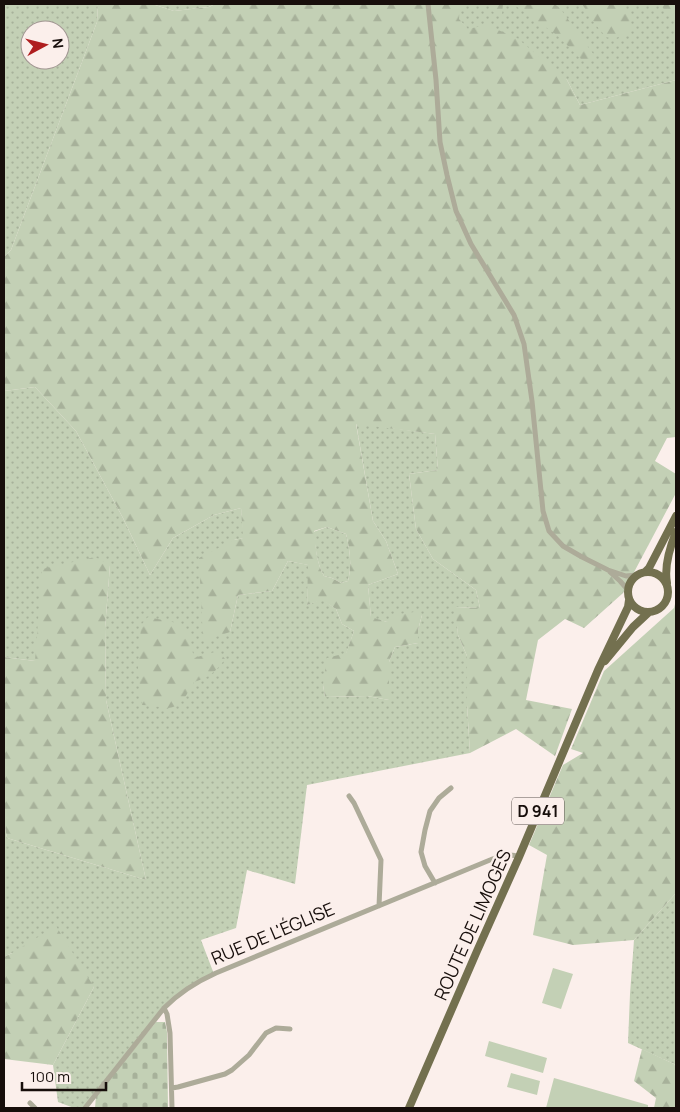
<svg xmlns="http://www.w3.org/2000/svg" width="680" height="1112" font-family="Manrope,sans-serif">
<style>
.grass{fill:url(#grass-dots);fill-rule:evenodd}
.forest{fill:url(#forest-firs);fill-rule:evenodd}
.cemetery{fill:url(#cemetery-stones)}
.pitch{fill:#c3d0b5}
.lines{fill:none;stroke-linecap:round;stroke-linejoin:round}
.street{stroke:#adab99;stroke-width:5}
.primary{stroke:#73704f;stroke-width:8}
.labels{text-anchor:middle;stroke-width:4.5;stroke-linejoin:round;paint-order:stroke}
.shield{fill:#fbefeb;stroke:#5b524e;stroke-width:1}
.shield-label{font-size:16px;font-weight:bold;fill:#170e0b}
.street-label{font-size:18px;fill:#170e0b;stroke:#fbefeb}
</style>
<defs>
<pattern id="grass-dots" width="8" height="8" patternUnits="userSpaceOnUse" patternTransform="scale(1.25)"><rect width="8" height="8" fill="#c3d0b5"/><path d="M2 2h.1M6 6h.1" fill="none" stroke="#a7b19a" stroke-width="1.8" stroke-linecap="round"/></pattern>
<pattern id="forest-firs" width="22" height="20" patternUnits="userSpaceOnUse" patternTransform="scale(1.25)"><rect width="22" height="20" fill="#c3d0b5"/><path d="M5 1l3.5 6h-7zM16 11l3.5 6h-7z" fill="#a7b19a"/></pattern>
<pattern id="cemetery-stones" width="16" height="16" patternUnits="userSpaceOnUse" patternTransform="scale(1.25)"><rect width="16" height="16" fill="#c3d0b5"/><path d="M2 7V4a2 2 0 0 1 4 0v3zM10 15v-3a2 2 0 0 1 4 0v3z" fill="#a7b19a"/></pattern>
</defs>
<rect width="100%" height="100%" fill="#fbefeb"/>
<path class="grass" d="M4,4H98L97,22L11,250L4,257ZM30,30H60V60H30Z
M152,4H215L209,7L174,11Z
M449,4H676V80L580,105L567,80L468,30L449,8Z
M35,387L76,431L123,518L150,575L173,538L214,515L241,508L244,538L234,540L230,632L238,595L272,591L288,561L309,565L307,605L322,599L336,609L342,624L354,631L346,654L323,685L325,697L367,696L389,700V662L395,647L418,643V630L422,615L387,622L371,618L368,585L398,574L386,541L373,521L356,423L435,434L438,470L409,474L416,529L433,559L476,590L480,608L456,607L458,635L467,656V705L470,753L307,785L295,884L247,870L236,928L201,940L214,974L175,997L85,1108H74L58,1102L53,1065L94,987L12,953L4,957V821L7,838L146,880L106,700L105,628L110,565L35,661L4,657V391Z
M327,527L346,534C350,550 352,565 348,581L341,583L332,578L324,576C316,562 316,547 313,532Z
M676,893V1067L674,1064L628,1043L630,994L634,940Z"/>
<path class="forest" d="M98,4H152L174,11L209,7L215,4H460L459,19L468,29L486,25L517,38L567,80L580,105L676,80V437L667,438L655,461L676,474V493L623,593L584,628L565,619L538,640L526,700L572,709L555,756L516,729L470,753L467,705V656L458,635L455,607L480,608L476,590L433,559L416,529L409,474L438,470L435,434L356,424L373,521L386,541L398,574L368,585L371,617L387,622L393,615L414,612L422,615L418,630V643L395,647L389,662V700L367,696L325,697L323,685L327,658L346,653L354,631L342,624L336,609L322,600L307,605L308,565L288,561L272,591L238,595L230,632L203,641L199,558L234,540L243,538L241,508L214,515L173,538L150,575L123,518L76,431L35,387L4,391V257L11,250L97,22ZM327,527L346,534C350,550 352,565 348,581L341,583L332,578L324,576C316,562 316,547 314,531Z
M493,4H503L502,14L497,15L492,11Z
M513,4H555L562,11L594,55L589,62L582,60L558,36Z
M582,4H622L630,15L629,32L614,39L606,37L596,25Z
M660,4H676V21L669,16Z
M95,557L110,565L105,628L106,700L146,880L7,838L4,821V657L35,661L42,569Z
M676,600V893L634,940L573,945L533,935L547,855L529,845L563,765L583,753L571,749L604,671L674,608Z
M148,617L182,624L188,631L194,658L218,651L225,659C217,671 208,678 194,682C188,692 181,709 166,708C158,707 151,705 142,705L138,669L141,625Z
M56,926L94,987L53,1065L4,1059V957L12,953Z
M642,1049L674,1064L676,1067V1108H654L656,1098L634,1081Z"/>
<path class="cemetery" d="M156,1022H165L167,1032L168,1108H95L96,1096Z"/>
<path class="pitch" d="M553,968L573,974L561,1009L542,1003Z
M489,1041L547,1058L543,1073L485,1056Z
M511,1073L540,1081L537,1095L507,1087Z
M554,1078L648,1105V1108H546Z"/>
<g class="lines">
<path class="street" d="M428,4L436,80L440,142L447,175L456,211L471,244L514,315L524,344L532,401L543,511L549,531L563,546L582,557L608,570L626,576L637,575
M610,572L620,581L628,590
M349,796L354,803L381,860L379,906
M435,883L425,866L421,852L425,830L430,811L439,798L451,788
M164,1008L167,1014L170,1033L172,1108
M172,1088L178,1087L225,1074L232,1070L249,1055L266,1033L276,1028L290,1029
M30,1103L35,1108
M85,1108L164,1008C179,993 196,982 216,973L490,860C499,857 509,852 519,857"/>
<path class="primary" d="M628 592a20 20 0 1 1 40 0a20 20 0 1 1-40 0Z
M645,572L649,568L676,516
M667,583C664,567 670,547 676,532
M605,661L633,627L648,613
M409,1108L477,951L519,857L598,670L628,607L629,600"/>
</g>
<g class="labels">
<rect class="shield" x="512" y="797.5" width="52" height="27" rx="4"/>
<g class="shield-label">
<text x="538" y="817">D 941</text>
</g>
<g class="street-label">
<text transform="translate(473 925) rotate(-66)" y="6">ROUTE DE LIMOGES</text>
<text transform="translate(273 934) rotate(-23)" y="6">RUE DE L'ÉGLISE</text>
</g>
</g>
<rect width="680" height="1112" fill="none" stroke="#170e0b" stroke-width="10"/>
<g transform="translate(45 45) rotate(83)"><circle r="24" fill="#fbefeb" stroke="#a09591"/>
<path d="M0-4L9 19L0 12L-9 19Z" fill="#af1e1f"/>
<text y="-8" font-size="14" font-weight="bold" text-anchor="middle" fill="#170e0b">N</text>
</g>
<path d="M22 1082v8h84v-8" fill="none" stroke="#170e0b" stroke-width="2.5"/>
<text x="30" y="1082" font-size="15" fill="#170e0b" stroke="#fbefeb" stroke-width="4" paint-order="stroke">100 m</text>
</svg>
